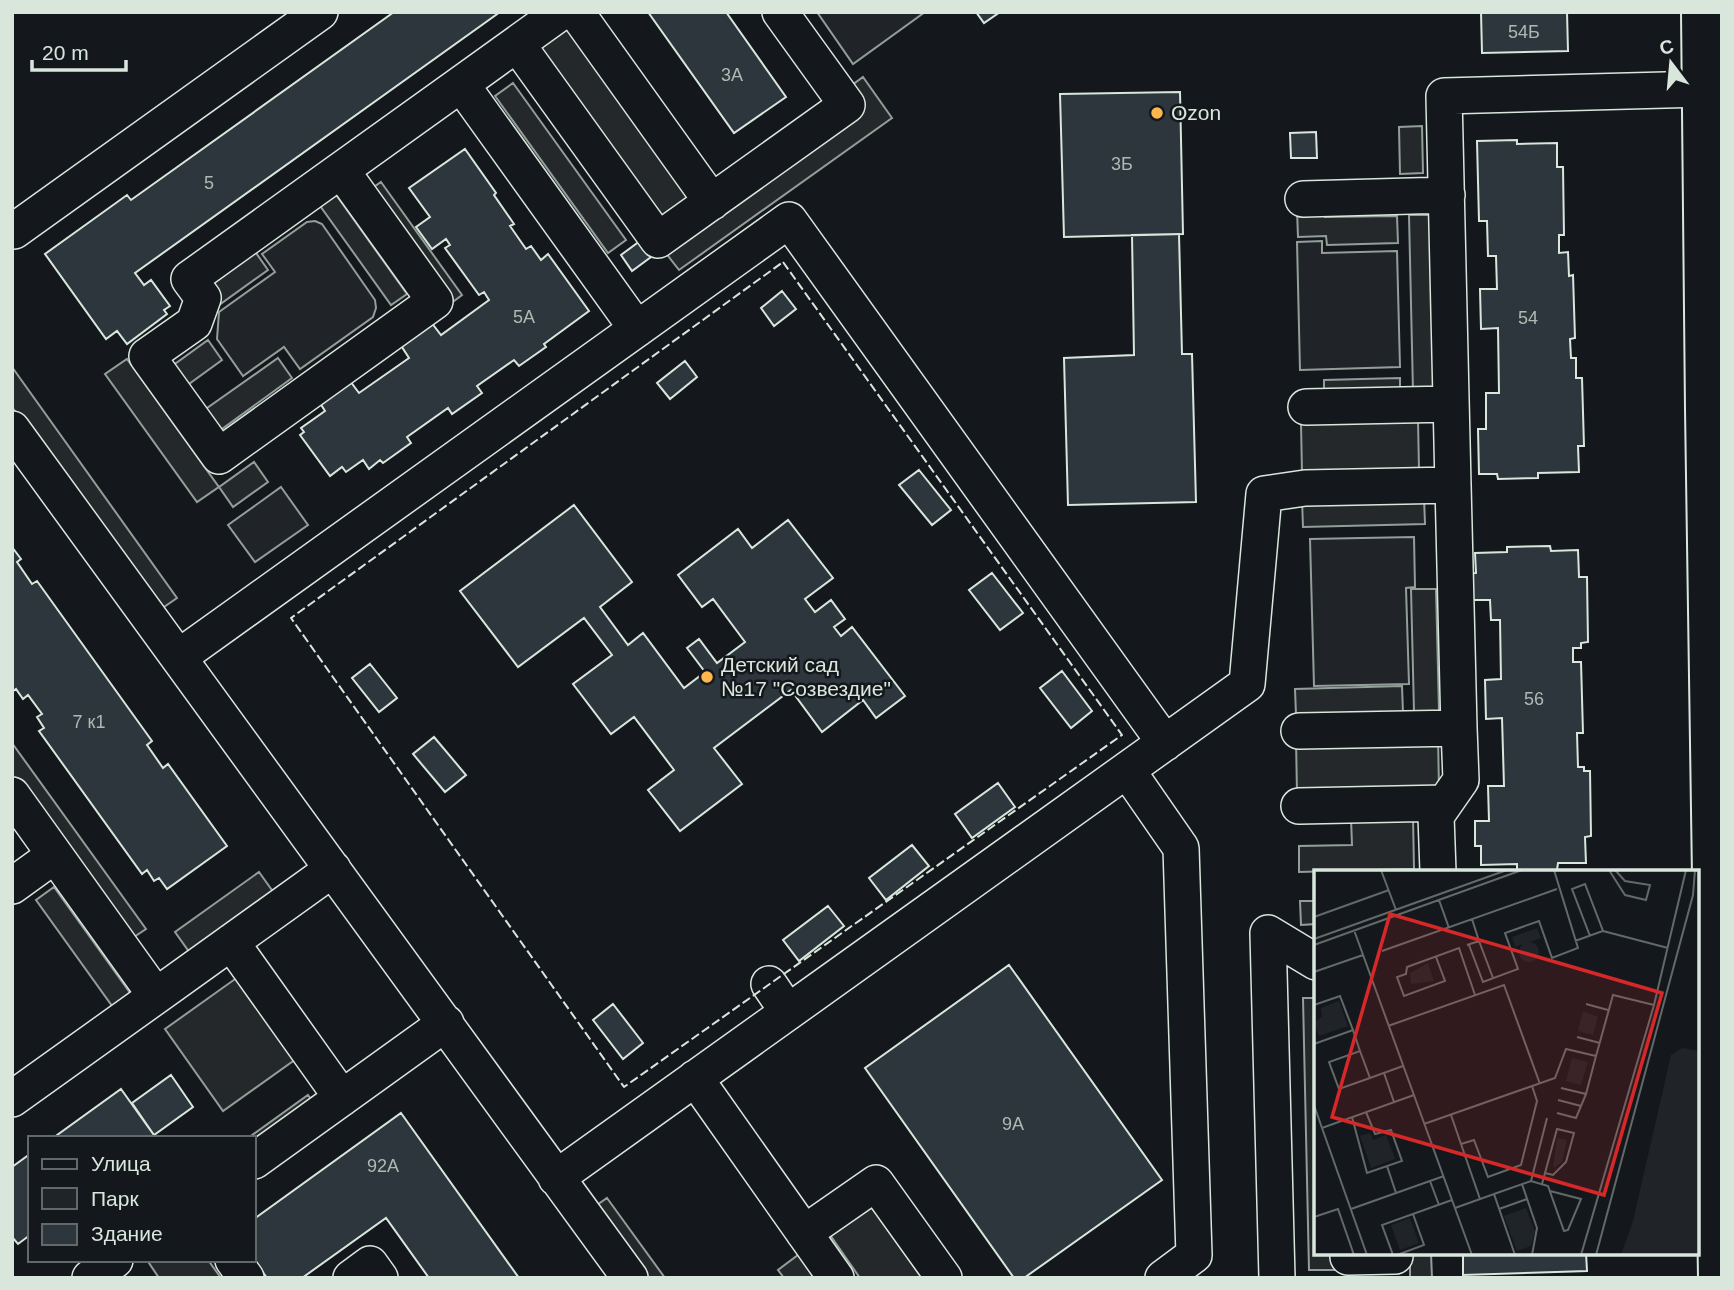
<svg xmlns="http://www.w3.org/2000/svg" width="1734" height="1290" font-family="Helvetica,sans-serif">
<style>
.green{fill:#202428;stroke:#939e99;stroke-width:2}
.parking{fill:#24282b;stroke:#939e99;stroke-width:2}
.building{fill:#2c363c;stroke:#d8e6dc;stroke-width:2}
.lines{fill:none;stroke-linecap:round;stroke-linejoin:round}
.minor-casing{stroke:#d8e6dc;stroke-width:38}
.major-casing{stroke:#d8e6dc;stroke-width:42}
.minor{stroke:#14181c;stroke-width:35}
.major{stroke:#14181c;stroke-width:38}
.fence{stroke:#d8e6dc;stroke-width:2;stroke-dasharray:9 3.5;stroke-linecap:butt}
.poi-dot{fill:#ffb74d;stroke:#14181c;stroke-width:2.5}
.labels{text-anchor:middle;stroke-width:5;stroke-linejoin:round;paint-order:stroke}
.number-label{font-size:18px;fill:#adbab4}
.poi-label{font-size:21px;fill:#d8e6dc;stroke:#14181c;text-anchor:start}
.inset-road{fill:none;stroke:#626a69;stroke-width:2}
.view{fill:#d62828;fill-opacity:0.15;stroke:#d62828;stroke-width:3.5}
.inset-edge{fill:none;stroke:#d8e6dc;stroke-width:3.5}
</style>
<rect width="100%" height="100%" fill="#14181c"/>
<path class="green" d="M817,12H925L853,64Z
M315,221L322,224L375,300L376,308L373,317L300,369L284,347L243,376L217,339L219,312L275,272L262,254L307,222Z
M1322,241V253L1397,251L1400,367L1300,370L1297,242Z
M281,487L308,525L255,562L228,525Z
M1414,537L1415,587L1406,588L1409,684L1314,686L1310,539Z"/>
<path class="parking" d="M571,19L697,195L652,227L526,50Z
M863,77L892,118L679,270L665,252L848,88Z
M513,83L626,240L608,253L495,96Z
M1422,126L1423,173L1400,174L1399,127Z
M381,182L462,295L446,307L364,194Z
M334,192L407,294L391,305L318,203Z
M1297,210H1325V217L1397,216L1398,243L1327,245L1326,236L1298,237Z
M1409,215H1435L1439,391L1413,392Z
M254,250L268,270L219,305L205,286Z
M208,340L222,360L182,389L168,369Z
M278,358L292,378L215,434L200,413Z
M127,359L219,487L254,462L268,482L233,507L219,487L197,502L105,374Z
M12,367L177,598L158,611L12,407Z
M1400,378V392L1324,394V380Z
M1418,420L1419,470L1302,473L1301,423Z
M1424,497L1425,524L1303,527L1302,500Z
M1411,589H1436L1439,711L1414,712Z
M1402,686L1403,713L1296,715L1295,689Z
M1438,736L1439,789L1297,793L1296,740Z
M12,743L146,929L128,941L12,780Z
M1413,816L1414,869L1299,872V846L1352,845L1351,818Z
M259,872L274,893L190,953L175,932Z
M54,887L133,997L115,1010L36,900Z
M1300,901H1316V924L1301,925Z
M259,962L317,1044L223,1111L165,1029Z
M1303,998H1316V1253H1334V1270H1309Z
M308,1095L318,1108L254,1154V1138H248Z
M607,1198L665,1278H639L590,1210Z
M869,1204L922,1278H860L828,1232Z
M802,1252L821,1278H784L778,1270Z
M1410,1253H1431L1432,1278H1410Z
M147,1260H208L221,1278H159Z"/>
<path class="building" d="M394,12H500L135,273L144,285L151,280L170,306L164,310L167,314L127,344L117,331L106,339L45,254L127,195L131,200Z
M648,12H726L786,97L734,133Z
M976,12H1000L984,23Z
M1481,12H1567L1568,51L1482,53Z
M1180,92L1183,234L1064,237L1060,94Z
M1316,132L1317,158H1291L1290,133Z
M1517,140V144L1557,143V167H1563L1564,235H1559V253L1568,252L1569,276L1573,275L1575,338L1570,339L1571,358H1576V378H1582L1584,446H1578L1579,472L1538,473V478L1498,479L1497,474H1479L1478,429H1486V393H1499L1498,328L1481,329L1480,289H1497L1496,256H1488L1487,221H1479L1477,141Z
M465,149L496,193L494,195L514,224L510,226L526,249L531,246L541,260L548,254L589,311L544,344L546,347L519,366L514,360L477,386L482,393L452,414L448,408L407,437L411,443L383,463L380,460L369,469L363,460L346,472L342,467L330,476L300,435L304,432L301,428L325,411L320,403L350,381L359,393L409,358L400,344L431,322L441,335L489,300L484,292L479,295L445,248L450,245L446,239L432,249L416,227L430,217L409,188Z
M1179,234L1182,354H1192L1196,502L1068,505L1064,358L1134,355L1132,235Z
M640,241L651,257L632,271L621,255Z
M782,291L796,309L774,326L761,308Z
M685,361L697,377L670,399L657,383Z
M919,470L951,510L932,525L899,485Z
M574,505L632,582L600,607L628,645L643,633L684,688L705,672L687,648L699,639L717,663L745,642L713,599L702,607L678,575L738,529L752,548L788,520L833,578L805,599L815,612L831,600L845,619L834,627L841,636L852,627L905,696L876,718L863,700L822,732L791,690L714,748L742,784L680,831L648,790L674,770L634,717L611,734L573,684L612,655L584,618L518,667L460,591Z
M1550,546L1551,551L1578,550L1579,577H1587L1588,642L1581,643V648H1573V662H1581L1583,733H1577L1578,767H1584V771H1590L1591,836L1585,837L1586,863H1558L1557,870L1517,871V864L1481,865V846H1475V821H1489L1488,786H1504L1502,718L1486,719L1485,680L1501,679L1500,620H1491L1490,600H1469V574L1476,573L1475,553L1507,552V547Z
M12,547L21,559L17,562L32,584L37,581L152,741L147,745L163,768L168,764L227,846L167,889L159,878L154,881L147,870L142,874L39,731L44,728L37,717L42,714L28,695L23,699L16,689L12,692Z
M992,573L1023,613L1000,630L969,590Z
M370,664L397,698L379,712L352,678Z
M1062,671L1092,711L1071,728L1040,688Z
M434,737L466,775L445,792L413,754Z
M998,783L1015,807L972,838L955,814Z
M912,845L929,866L886,900L869,878Z
M828,906L844,926L799,961L783,940Z
M1009,965L1162,1180L1024,1278H1014L865,1068Z
M613,1004L643,1043L623,1059L593,1020Z
M171,1075L193,1107L154,1135L132,1103Z
M121,1089L156,1138H53Z
M401,1113L519,1278H429L386,1218L302,1278H267L254,1260V1219Z
M30,1154V1235L18,1244L12,1237V1167Z
M1463,1253H1586L1587,1271L1463,1275Z"/>
<g class="lines">
<g class="minor-casing">
<path id="minor" d="M576,12L712,202
M517,44L658,240L847,105L780,12
M461,84L561,12
M341,170L435,301L219,456L147,356L194,323L203,298L189,279L461,84L637,329
M1303,199L1447,195
M14,231L320,12
M1306,407L1451,404
M12,429L630,1278
M179,657L789,220L1165,743
M1299,731L1459,728L1453,485
M1127,770L1181,848L1194,1255L1163,1278
M12,795L55,855
M1299,806L1445,803
M1438,872L1436,816L1461,780L1459,728
M12,886L55,855L156,996L333,869
M1268,933L1277,1278
M1268,933L1316,962
M231,942L342,1098
M769,984L788,1012
M695,1078L836,1278
M12,1099L156,996
M254,1161L446,1023
M556,1178L1247,684L1264,494L1305,488L1453,485L1444,96L1703,89
M804,1233L876,1183L944,1278
M1348,1257L1395,1256V1253
M233,1260L246,1278
M90,1278L115,1260
M351,1278L370,1264L380,1278"/>
</g>
<g class="major-casing">
<path id="major" d="M1701,12L1705,409L1718,1278"/>
</g>
<use href="#minor" class="minor"/>
<use href="#major" class="major"/>
<path class="fence" d="M783,262L1122,735L624,1087L291,618Z"/>
</g>
<g class="poi-dot">
<circle cx="1157" cy="113" r="7"/>
<circle cx="707" cy="677" r="7"/>
</g>
<g class="labels">
<g class="number-label">
<text x="1524" y="38">54Б</text>
<text x="732" y="81">3А</text>
<text x="1122" y="170">3Б</text>
<text x="209" y="189">5</text>
<text x="524" y="323">5А</text>
<text x="1528" y="324">54</text>
<text x="1534" y="705">56</text>
<text x="89" y="728">7 к1</text>
<text x="1013" y="1130">9А</text>
<text x="383" y="1172">92А</text>
</g>
<g class="poi-label">
<text x="1171" y="120">Ozon</text>
<text x="721" y="672">Детский сад<tspan x="721" dy="24">№17 "Созвездие"</tspan></text>
</g>
</g>
<g transform="translate(1314 870)">
<rect width="385" height="385" fill="#14181c"/>
<path d="M223,58L227,68L201,77L198,67ZM205 82a10 10 0 1 1 20 0a10 10 0 1 1-20 0ZM114,93L120,111L97,114L96,103ZM25,131L34,156L5,166L0,152L8,147L7,138ZM269,141L284,147L279,165L264,161ZM368,178L385,181V385H307L319,351L357,185ZM258,188L274,192L267,215L252,211ZM56,263L59,270L72,265L81,289L57,298L46,266ZM243,268L253,270L248,292L239,298ZM212,338L221,361L217,376L203,381L190,346ZM96,348L105,373L86,380L77,355Z" fill="#202428"/>
<path class="inset-road" d="M67,0L82,40M295,0L311,25L332,30L336,15L311,11L301,0M125,30L135,58M0,47L75,20M40,60L158,385M289,61L354,78M0,69L193,0M165,71L179,108M261,71L289,61L271,14L258,19L276,66M0,75L208,0M153,75L165,71L158,49M155,75L169,112L204,99L191,63L225,51L238,88L264,78L240,0M68,81L243,19M122,87L131,111L90,126L83,107L92,104L93,97L145,78L161,125M0,102L49,85M272,134L294,140M0,135L26,126L39,160M74,156L190,115L226,214M263,167L286,173M0,174L39,160L46,181M70,203L80,232M56,208L25,219L15,192L46,181L56,208L89,196M247,218L272,224L282,186M244,230L267,236M0,235L8,258L100,225M243,243L262,248L272,224M137,245L166,329M38,247L53,303L88,291L77,260L61,264L52,242M110,254L241,208L252,179L282,186L299,125L340,135M8,258L53,385M147,274L160,270L174,307L207,295L223,231L218,216M73,296L82,323M116,311L125,335M217,311L233,248M208,314L223,358L218,385M228,314L243,259L260,263L252,292L239,305L231,303M180,324L217,311L234,316L250,361L254,360L267,329L236,321M141,338L180,324L201,385M37,339L130,306M185,339L213,329M0,347L24,339L40,385M79,385L68,355L138,330M83,385L110,375L99,344M267,385L340,135L372,0M282,385L379,25L381,0"/>
<path class="view" d="M76,44L348,123L290,325L18,247Z"/>
<rect width="385" height="385" class="inset-edge"/>
</g>
<rect width="1734" height="1290" fill="none" stroke="#d8e6dc" stroke-width="28"/>
<rect x="28" y="1136" width="228" height="126" fill="#14181c" stroke="#626a69" stroke-width="2"/>
<rect x="42" y="1159" width="35" height="10" fill="#14181c" stroke="#626a69" stroke-width="2"/>
<text x="91" y="1171" font-size="21" fill="#d8e6dc">Улица</text>
<rect x="42" y="1188" width="35" height="21" fill="#202428" stroke="#626a69" stroke-width="2"/>
<text x="91" y="1206" font-size="21" fill="#d8e6dc">Парк</text>
<rect x="42" y="1224" width="35" height="21" fill="#2c363c" stroke="#626a69" stroke-width="2"/>
<text x="91" y="1241" font-size="21" fill="#d8e6dc">Здание</text>
<g transform="translate(1671 63) rotate(344)" stroke="#14181c" stroke-width="5" paint-order="stroke">
<path d="M0-5L12 26L0 18L-12 26Z" fill="#d8e6dc"/>
<text y="-10" font-size="19" font-weight="bold" text-anchor="middle" fill="#d8e6dc">С</text>
</g>
<path d="M32 60v10h94v-10" fill="none" stroke="#d8e6dc" stroke-width="3.5"/>
<text x="42" y="60" font-size="21" fill="#d8e6dc" stroke="#14181c" stroke-width="5" paint-order="stroke">20 m</text>
</svg>
